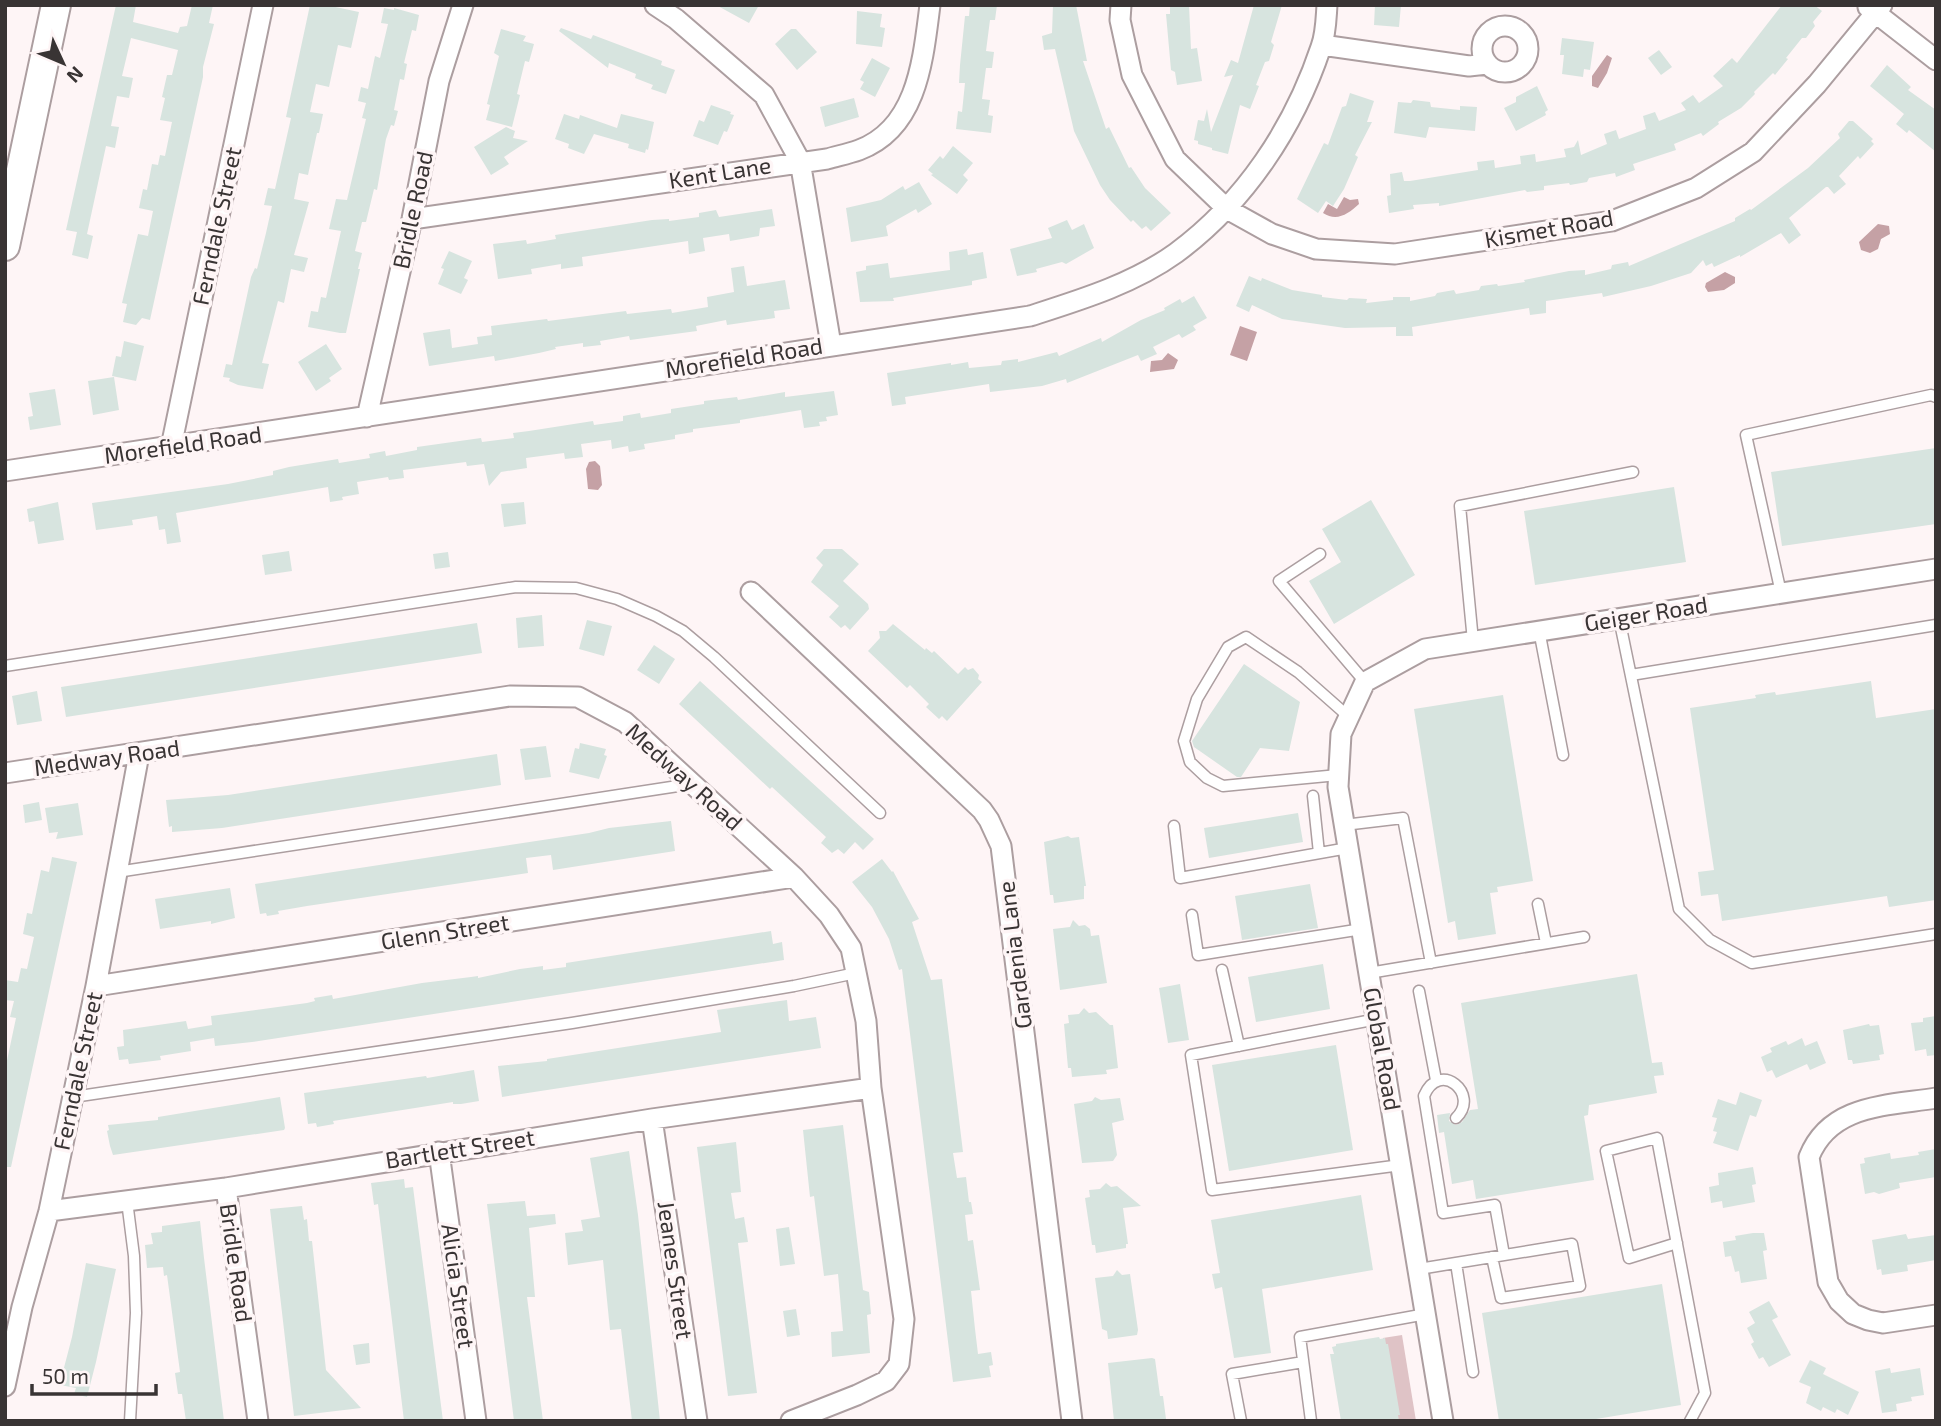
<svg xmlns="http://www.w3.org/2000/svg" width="1941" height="1426" font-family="'Exo 2',sans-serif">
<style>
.green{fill:#dfc3c6}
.water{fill:#c5a1a5}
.building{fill:#d7e4df}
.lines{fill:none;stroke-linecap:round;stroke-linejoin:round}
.lane-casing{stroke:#ac9ea0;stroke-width:13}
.street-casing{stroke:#ac9ea0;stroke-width:23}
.secondary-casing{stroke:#ac9ea0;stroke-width:32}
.lane{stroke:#fff;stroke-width:10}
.street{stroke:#fff;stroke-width:19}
.secondary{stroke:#fff;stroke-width:28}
.labels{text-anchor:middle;stroke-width:7;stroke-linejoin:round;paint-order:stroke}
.street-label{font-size:23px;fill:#393434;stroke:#fef5f6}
</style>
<rect width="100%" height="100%" fill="#fef5f6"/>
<path class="green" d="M1402,1335L1416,1421H1397L1383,1338Z"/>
<path class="water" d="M1607,55L1612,58L1607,73L1598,88L1592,86V76Z
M1344,197L1350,200L1358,199L1359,204C1348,214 1337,222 1323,213L1328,204L1337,209Z
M1878,224L1889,226L1890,234L1881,239L1878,249L1870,253L1861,250L1859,242Z
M1725,272L1735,277V283L1724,290L1708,292L1705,287L1706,283Z
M1240,326L1257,332L1247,361L1230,355Z
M1168,353L1178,360L1174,369L1150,372L1151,361L1162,360Z
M595,461L600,466L602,485L598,490L588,489L586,469L589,462Z"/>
<path class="building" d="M116,5H136L133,22L178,33L180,27L187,26L192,5H213L209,23L214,24L203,67V77L150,320L142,318L136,325L123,322L127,304L122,303L138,234L148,236L153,211L139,208L143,189L147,190L152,164L158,165L160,155L165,156L172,122L160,120L165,98L162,97L167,75H172L178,50L131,38L122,76L133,78L129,98L117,96L111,126L119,127L115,148L106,146L87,234L93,236L88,259L72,255L77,232L66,230Z
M310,5H326L359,12L351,48L338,45L329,87L316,84L310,112L323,114L319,133H317L308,175L299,173L294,199L309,202L294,255L308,258L304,272L291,269L284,303L278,301L262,363L269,364L263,389L255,388L238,385L229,381L230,378L223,377L226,364L232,365L251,277L255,268L257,269L266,233L272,206L264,205L268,188L275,189L291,118L286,117Z
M716,5H759L749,23Z
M970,5H997L995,20H990L986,51L994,52L992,68H986L982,99L990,100L988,115L993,116L991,133L956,129L958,111L962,112L965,83H959L960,65L965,16H969Z
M1053,5H1076L1087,61H1083L1106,129L1109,127L1129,168L1131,167L1145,188L1171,213L1151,231L1146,226L1142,229L1133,220L1131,222L1110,200L1100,185L1074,131L1055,49L1044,50L1042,36L1052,33Z
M1170,5H1189L1191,49L1197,48L1202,81L1177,85L1175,72L1171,70L1166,14H1170Z
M1254,5H1282L1271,42L1274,45L1269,61L1265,62L1256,85L1259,86L1250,109L1240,105L1228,154L1212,150V148L1198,144V141L1194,140L1198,120L1204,121L1207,109L1211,132L1233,75L1224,77L1231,60L1238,63Z
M1375,5H1401L1399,27L1374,25Z
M1782,5H1814L1822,11L1813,22L1815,26L1806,38H1802L1786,58L1788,59L1775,75L1773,73L1754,92L1755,94L1741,108L1718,122L1719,124L1703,136L1701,133L1674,144L1676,150L1633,164L1635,170L1616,177L1615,173L1589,178L1587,182L1570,185L1569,183L1544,186V190L1527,192L1525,190L1439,206V203L1413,205L1414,209L1389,213L1387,196L1391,195L1390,174L1402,172L1404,181H1410L1478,170L1477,162L1494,160L1495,168L1521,164L1520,156L1535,154L1536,162L1566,157L1564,149L1574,147L1578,140L1581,155L1607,144L1604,134L1616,130L1619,139L1646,129L1643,116L1655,112L1659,121L1686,110L1681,103L1693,95L1699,103L1723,86L1713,76L1732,58L1737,63Z
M384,8L394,10V8L419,15L416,31L412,30L404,63L407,64L404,80L400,79L394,110L398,111L394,126L391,125L386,139L377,190L374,189L366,222H362L355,251L362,253L358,269H360L346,333H340L308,327L311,311L318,312L321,297L326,298L341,231L329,229L336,199L347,200L366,119L362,118L366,103L358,101L361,87L368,89L375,56L380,58L388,24L381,23Z
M857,11L882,14L880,27L885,28L882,47L856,44Z
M561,28L591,39L593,35L662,61L661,65L675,70L666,94L651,89L653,85L635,78L636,74L609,63L608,68L559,31Z
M501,29L526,36L523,41L534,44L529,62L525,61L517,94L520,95L512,127L486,120L490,105L487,104L499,56L494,53Z
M791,29H796L817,52L797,70L775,44Z
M1562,38L1594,42L1590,70L1584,69L1583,77L1562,74L1564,55H1560Z
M1659,50L1672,67L1661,75L1648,58Z
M872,58L890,68L875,97L860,89L864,82L860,80Z
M1887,65L1911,87L1908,90L1936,110V152L1909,130L1907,133L1896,124L1904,114L1870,86Z
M1537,86L1548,110L1545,112L1546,115L1516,131L1504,108L1516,102V97Z
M1350,93L1374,101L1367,122H1372L1355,155L1358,157L1344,189L1333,206L1326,201L1318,213L1297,199L1324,143L1328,145L1342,107L1346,106Z
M854,98L859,117L825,127L820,107Z
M1413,100L1430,102L1431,107L1460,110V106L1477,107L1475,131L1429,127L1426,138L1394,133L1398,102L1411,103Z
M711,105L731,112L730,114L734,115L727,132L724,131L718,145L693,136L699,120L704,122Z
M564,114L579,119L580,115L617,128L621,114L654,122L648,150L646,149L645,153L628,148L629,144L594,134L584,154L568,148L569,144L555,139Z
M1849,121H1853L1873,139L1871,141L1874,144L1860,159L1858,156L1839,176L1846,184L1834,194L1828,187H1826L1789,218L1801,235L1789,244L1781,233L1740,257V255L1714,267L1712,263L1706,266L1703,260L1691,273L1651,286L1603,297L1602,293L1546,301V313L1530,315L1529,308L1412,327L1413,336H1396V327L1345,328L1282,319L1252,305L1249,312L1236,306L1249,276L1261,281L1262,278L1292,290L1322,295V297L1347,300L1349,298L1367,299L1366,303L1393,300V297H1410V301L1435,296L1437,293L1454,290L1456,294L1479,290L1481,286L1497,284L1498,286L1525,282L1524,280L1569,271L1585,270V275L1611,269L1612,265L1628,262L1629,266L1735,221V218L1750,209L1751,210L1808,168L1840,138L1838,134Z
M506,127L515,131L513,138L528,141L504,157L509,164L491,175L474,147Z
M953,146L973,163L963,175L968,180L957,194L931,175L933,174L928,170L940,156L943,159Z
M919,182L932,204L918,213L916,209L886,226L888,236L851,242L846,208L881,200L903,186L905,190Z
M772,209L775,226L760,228L759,236L730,241L729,234L703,238L705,251L689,254L688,241L582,257L583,266L561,269V264L531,269L532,274L498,279L493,244L526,240L527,244L556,239L555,235L652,220L669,219V221L699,217V213L716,210L719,217Z
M1067,220L1072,230L1084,224L1094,248L1066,264L1062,262L1036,269L1037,272L1017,276L1010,249L1052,238L1048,228Z
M967,249L968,255L983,252L987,278L972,281V285L893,298L894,301L860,302L856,272L866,270V266L888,263L890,278L950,270L949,252Z
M449,251L472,261L464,278L468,280L461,294L438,284L444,269L441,268Z
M744,266L747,286L785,280L790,309L774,311L775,318L727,325L726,320L696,326L697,331L630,340L629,336L600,341L601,345L583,347V343L555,347L556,349L539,353L495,361L494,356L429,366L423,333L450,329L452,348L478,344L477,337L492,335L491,326L506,324L547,319L548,321L626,311L627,314L671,309L672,313L708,307L707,297L734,292L731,268Z
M1194,296L1207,318L1193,326L1196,330L1182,338L1179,334L1153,347L1157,354L1141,361L1138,355L1067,383L1066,379L1042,386L990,392L989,384L905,397L906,404L892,406L887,373L951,363V365L968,362L969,368L1001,365L1002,361L1018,359V362L1057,352L1059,356L1101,338L1102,342L1141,320L1165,310L1164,308L1180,299L1182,303Z
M124,341L144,346L136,381L112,376L116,356L121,357Z
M326,344L342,369L329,378L331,381L316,391L298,362Z
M114,377L119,410L93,415L88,381Z
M55,389L61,425L30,430L28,417L33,416L29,393Z
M834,391L838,415L826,417L827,421L819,422L820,426L804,428L801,410L740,420V423L693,429V432L675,435V439L644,444L645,449L629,452L628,446L612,449L611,440L581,444L583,457L565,459L564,453L526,458L527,468L501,472L489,486L484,464L467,466L466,462L403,470L404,478L389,480L388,477L357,482L359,494L342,497L343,500L330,502L328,487L176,513L181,542L167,544L165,529L159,530L157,516L132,520L133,525L96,530L92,503L228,484L273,475V471L289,467L338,459L339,463L370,458L369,454L385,451L386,456L417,450V447L481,438L482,442L514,438L513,433L529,431L593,421L594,425L623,421V416L640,413L641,418L671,413V409L704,404V401L737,397L738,400L785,392V397Z
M1936,448V524L1782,546L1771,472Z
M1674,487L1686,562L1535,585L1524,511Z
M1371,500L1415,575L1334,624L1309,581L1341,562L1322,529Z
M58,502L64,540L38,544L34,521L29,522L27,509Z
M524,502L526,524L504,527L501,504Z
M824,549H842L859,564L843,581L868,604L869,609L850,630L845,625L841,628L829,617L839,606L811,582L823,565L816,558Z
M289,551L292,571L265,575L262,555Z
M448,552L450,567L435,569L433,554Z
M542,615L544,646L518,648L516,618Z
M587,620L612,626L604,656L579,649Z
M477,623L482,653L66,717L61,687Z
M893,624L925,650L926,648L932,653L934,651L958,674L965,667L968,670L973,668L979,675L978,679L982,682L947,721L942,716L939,719L926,707L929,704L910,685L907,688L868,651L880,638L879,631H886Z
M654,645L675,659L659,684L637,670Z
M1244,664L1300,702L1289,751L1260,748L1241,777H1237L1194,747L1192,741Z
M700,681L874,839L863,850L855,842L844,854L838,849L832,853L821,843L826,837L772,787L770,789L679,704Z
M1871,681L1876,718L1936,709V900L1889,907L1887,896L1722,921L1718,894L1701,896L1698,872L1714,870L1690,708L1756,698L1755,695L1775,692L1776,695Z
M37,691L42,721L17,725L12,696Z
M1503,695L1533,881L1497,887L1498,892L1490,893L1496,934L1458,940L1455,921L1448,923L1414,709Z
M580,743L606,749L604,755L607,756L599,779L569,772L575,748L579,749Z
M546,746L551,777L525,780L520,749Z
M497,754L501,785L222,828L172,832V826L169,827L166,800L228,795Z
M39,802L42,820L25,823L23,805Z
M78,803L83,835L56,839L58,832L49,833L45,808Z
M1298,813L1303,842L1209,858L1204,828Z
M671,821L675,851L553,870L551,855L526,858L528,873L307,906L278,911L279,914L267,916L266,913L260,914L255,884L589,833L609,828Z
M1068,836L1071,838L1079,837L1086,886H1084V899L1054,903L1053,895H1050L1044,842Z
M52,857L77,862L11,1167H5V1070L16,1018L10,1017L14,1001L5,1000V980L18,982L21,968L27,969L34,937L23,934L27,913L32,914L41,870L49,872Z
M882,859L892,872L893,871L919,919L912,922L931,980L942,979L963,1152L953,1153L957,1178L966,1177L969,1202H971L973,1214L965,1215L968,1241L973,1240L980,1290L971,1291L975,1329L978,1354L991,1352L993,1365L989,1366L991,1377L953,1382L902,969L899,970L889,939L872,907L852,882Z
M1310,884L1318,928L1242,940L1235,896Z
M230,888L235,918L211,924V921L160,929L155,899Z
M1073,920L1079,926L1085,925L1090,929L1091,936L1099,935L1107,983L1060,990L1053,929L1070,927Z
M771,931L773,944L782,942L784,960L252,1042L215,1046L214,1038L190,1042L191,1051L160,1056L161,1060L129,1064L128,1059L119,1060L117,1047L124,1046L123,1030L186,1021L188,1029L212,1025L211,1016L307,1003L315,1001L314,998L332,995L333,999L422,983L471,977L478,976V978L520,969L543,966V970L566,967V963Z
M1323,964L1330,1009L1256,1022L1248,977Z
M1637,974L1652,1063L1662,1062L1664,1075L1654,1076L1657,1093L1589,1105L1588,1115L1584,1116L1594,1180L1476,1199L1473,1180L1452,1184L1444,1132L1439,1133L1437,1115L1450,1113L1449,1121L1456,1125L1462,1122L1470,1110L1478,1109L1461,1003Z
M1180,984L1189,1040L1168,1043L1159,988Z
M787,1000L789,1021L816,1017L821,1048L502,1097L498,1066L547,1061V1059L721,1032L717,1010Z
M1084,1008L1089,1013L1096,1012L1110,1025H1113L1118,1068L1106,1070L1107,1074L1072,1077L1071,1068H1068L1064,1024L1069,1023L1068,1015L1079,1014Z
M1936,1016V1055L1927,1056L1926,1049L1915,1051L1911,1023L1923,1022V1018Z
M1869,1024L1870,1026L1879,1025L1884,1054L1879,1055L1880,1060L1853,1064L1852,1060H1848L1843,1030Z
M1802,1038L1805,1046L1817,1041L1826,1063L1810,1070L1807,1064L1776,1078L1772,1070L1767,1072L1761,1057L1772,1052L1770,1048L1786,1041L1788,1045Z
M1336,1045L1353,1150L1229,1171L1212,1065Z
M474,1070L479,1101L461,1104H453V1102L333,1121L334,1124L317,1127L316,1123L308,1124L304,1093L426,1076L427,1078Z
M1740,1092L1762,1100L1756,1117L1750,1115L1738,1151L1713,1143L1717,1132L1713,1131L1717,1118L1712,1117L1718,1099L1736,1105Z
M280,1097L285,1128L284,1130L113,1155L110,1146L107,1131L109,1130L108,1125L158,1120V1117Z
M1095,1097L1101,1100L1120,1098L1124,1120L1112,1123L1117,1155L1113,1161L1082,1163L1074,1104L1092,1101Z
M843,1125L863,1290L869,1292L871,1314L867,1315L870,1353L832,1357L831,1332L843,1331L838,1274L824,1276L814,1196L810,1197L803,1130Z
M736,1142L741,1192L731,1193L735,1219L744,1217L748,1242L738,1243L757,1393L728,1396L697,1147Z
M1936,1149V1177L1899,1183L1900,1188L1879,1194L1874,1192L1865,1194L1860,1164L1865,1163L1864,1158L1890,1153L1891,1159L1919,1155L1918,1152Z
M629,1151L638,1215L660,1421H632L621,1329L610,1330L603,1260L568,1265L565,1233L583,1231L581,1220L600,1217L590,1158Z
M1753,1167L1756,1184L1752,1185L1755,1202L1723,1208L1722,1201L1711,1203L1709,1187L1719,1185L1718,1173Z
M404,1179L405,1188L413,1187L443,1421H404L378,1204L374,1205L371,1183Z
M1106,1183L1111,1187L1117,1186L1141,1206L1123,1208L1128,1244H1126V1248L1096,1253L1095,1245H1092L1085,1198L1090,1197L1089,1190L1100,1189Z
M1361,1195L1373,1270L1262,1289L1271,1353L1234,1358L1222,1287L1215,1289L1212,1274L1220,1273L1211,1220Z
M525,1201L527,1216L555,1214L556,1224L529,1228L535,1297H527L543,1421H514L487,1204Z
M302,1206L304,1220L307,1219L309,1241H312L326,1370L361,1408L294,1416L270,1209Z
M200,1221L204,1258L224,1421H186L182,1394H178L175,1373L180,1372L167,1275L164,1276L163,1267L147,1268L145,1245L153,1244L151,1233L162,1232V1226Z
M789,1227L795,1264L780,1266L776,1229Z
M1753,1233H1764L1767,1250L1763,1251L1767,1279L1741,1283L1739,1271L1735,1272L1731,1256L1725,1257L1723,1242L1736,1240L1735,1236Z
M1906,1234L1908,1239L1936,1235V1260L1907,1265L1908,1271L1882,1275L1881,1269L1877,1270L1872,1240Z
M86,1263L116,1269L96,1362L87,1397L74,1394L76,1388L60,1385V1383L72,1337Z
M1117,1270L1122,1275L1130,1274L1138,1330L1137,1335L1108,1339L1107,1331L1102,1329L1095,1278L1113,1276Z
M1662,1284L1681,1405L1584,1421H1499L1482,1313Z
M1769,1301L1778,1317L1772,1320L1791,1355L1769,1367L1763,1357L1759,1359L1751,1344L1754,1342L1747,1328L1755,1323L1749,1312Z
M796,1309L800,1335L787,1337L783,1311Z
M1379,1337L1380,1339L1385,1338L1386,1344H1388L1400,1415H1398L1399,1421H1341L1330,1354H1334L1332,1347L1336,1346V1344Z
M369,1343L370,1363L356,1365L353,1345Z
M1152,1358L1155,1359L1160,1396H1163L1166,1419L1114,1421L1108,1363Z
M1810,1360L1826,1368L1823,1374L1859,1392L1848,1415L1837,1409L1835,1413L1823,1407L1821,1411L1806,1403L1811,1387L1799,1382Z
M1890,1368L1891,1373L1920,1368L1924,1395L1911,1397L1912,1401L1896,1404L1897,1411L1882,1413L1875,1371Z"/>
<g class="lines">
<g class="lane-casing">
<path id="lane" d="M1320,554L1279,581L1365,682
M1781,593L1746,435L1931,395L1936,397
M1619,618L1679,909L1710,940L1752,963L1936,934
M1539,630L1563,755
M1473,641L1460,506L1633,472
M5,666L516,587L576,588L617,599L656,616L683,631L714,657L880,813
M1631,675L1936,625
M1338,775L1223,786L1207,778L1190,762L1184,741L1197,699L1228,647L1246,637L1298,672L1349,717
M1313,796L1319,853
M1344,825L1403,818L1431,963
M1174,826L1180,878L1348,848
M117,872L691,784
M1538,904L1546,943
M1192,915L1198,955L1362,929
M1222,970L1239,1046
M1369,973L1584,937
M1419,991L1436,1080
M1377,1019L1191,1055L1212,1190L1401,1165
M73,1097L572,1023L794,986L856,973
M1456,1118C1481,1094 1439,1059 1424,1096L1443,1213L1495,1205L1504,1255
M127,1201L134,1256L136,1313L130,1421
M1677,1243L1629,1258L1606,1151L1657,1138L1705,1393L1690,1421
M1456,1263L1473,1372
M1419,1269L1572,1244L1580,1286L1501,1298L1492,1257
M1241,1421L1232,1374L1303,1362
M1311,1421L1300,1337L1426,1314"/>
</g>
<g class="street-casing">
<path id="street" d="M655,5L676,19L764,95L800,161L831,345
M1121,5L1120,20L1132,75L1175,159L1227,209L1272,234L1316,249L1395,254L1612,221L1696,188L1753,152L1817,84L1882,5
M1868,7L1936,60
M1482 49a23 23 0 1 1 46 0a23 23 0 1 1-46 0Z
M1322,45L1469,66L1487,64
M412,219L827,159C837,156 848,154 859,150C918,128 923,59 930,5
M367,417L412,219L439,81L463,5
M171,447L263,5
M5,471L1030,316C1080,300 1133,284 1176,253C1245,202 1294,128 1321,47C1326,34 1326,19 1327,5
M751,592L982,810L989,820L1001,846L1072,1421
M5,773L510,696L578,697L625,722L794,877L829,915L851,948L866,1021L871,1088L904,1319L899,1364L886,1381L857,1395L791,1421
M96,986L794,877
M1936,1098C1887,1106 1830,1104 1809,1157L1828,1282L1839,1301L1853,1314L1868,1320L1883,1323L1936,1315
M652,1119L697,1421
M439,1152L476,1421
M226,1188L258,1421
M49,1211L226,1188L652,1119L871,1088
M5,1386L22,1307L49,1211L96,986L139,754
M1443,1421L1338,787L1341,734L1365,682L1425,649L1936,569"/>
</g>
<g class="secondary-casing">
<path id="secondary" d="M5,246L56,5"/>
</g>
<use href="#lane" class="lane"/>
<use href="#street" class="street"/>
<use href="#secondary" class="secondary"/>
</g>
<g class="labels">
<g class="street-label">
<text transform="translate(720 173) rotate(-9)" y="8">Kent Lane</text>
<text transform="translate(413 210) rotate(-78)" y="8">Bridle Road</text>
<text transform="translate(217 226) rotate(-78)" y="8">Ferndale Street</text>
<text transform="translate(1549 229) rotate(-10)" y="8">Kismet Road</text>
<text transform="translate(744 358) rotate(-9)" y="8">Morefield Road</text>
<text transform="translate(183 445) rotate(-8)" y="8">Morefield Road</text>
<text transform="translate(1646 614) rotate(-9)" y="8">Geiger Road</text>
<text transform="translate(107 758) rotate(-8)" y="8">Medway Road</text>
<text transform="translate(684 777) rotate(42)" y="8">Medway Road</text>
<text transform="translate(445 932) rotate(-9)" y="8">Glenn Street</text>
<text transform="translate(1015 955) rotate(-97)" y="8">Gardenia Lane</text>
<text transform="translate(1382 1049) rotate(80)" y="8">Global Road</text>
<text transform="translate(78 1071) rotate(-78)" y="8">Ferndale Street</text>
<text transform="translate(460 1149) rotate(-9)" y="8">Bartlett Street</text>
<text transform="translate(236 1263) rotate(82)" y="8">Bridle Road</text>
<text transform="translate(675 1270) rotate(82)" y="8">Jeanes Street</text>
<text transform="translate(458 1286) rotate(82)" y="8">Alicia Street</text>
</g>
</g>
<rect width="1941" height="1426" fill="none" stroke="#393434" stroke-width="14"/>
<g transform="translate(63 63) rotate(134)" stroke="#fef5f6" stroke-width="5" paint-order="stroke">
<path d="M0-5L12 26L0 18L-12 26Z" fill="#393434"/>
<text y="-10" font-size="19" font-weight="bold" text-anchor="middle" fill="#393434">N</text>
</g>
<path d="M32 1384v10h124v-10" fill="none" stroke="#393434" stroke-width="3.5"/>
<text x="42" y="1384" font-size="21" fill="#393434" stroke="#fef5f6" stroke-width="5" paint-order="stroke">50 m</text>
</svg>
